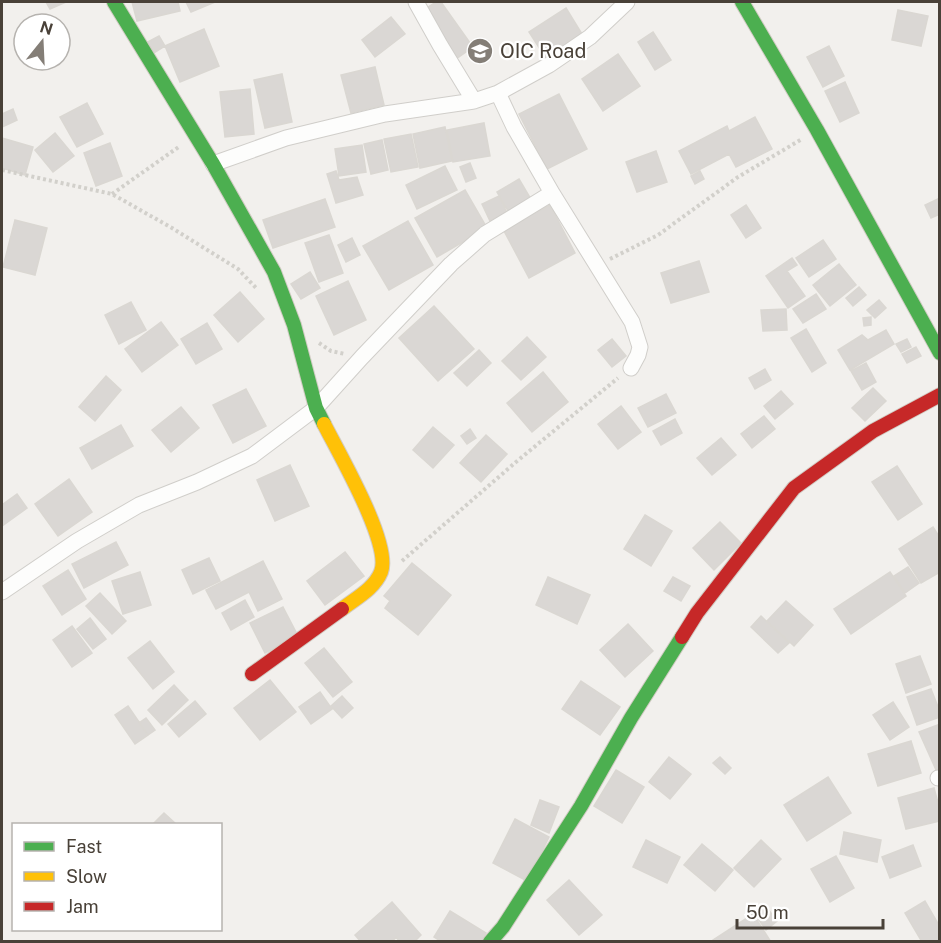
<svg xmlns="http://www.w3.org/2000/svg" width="941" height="943" font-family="'Public Sans',sans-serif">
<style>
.building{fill:#dad7d4;stroke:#dad7d2;stroke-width:1.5}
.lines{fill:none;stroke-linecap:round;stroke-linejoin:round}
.street-casing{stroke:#d0ceca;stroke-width:17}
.fast-casing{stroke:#d2ccc4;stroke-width:16}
.slow-casing{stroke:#d2ccc4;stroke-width:16}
.jam-casing{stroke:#d2ccc4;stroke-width:16}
.path{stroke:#d2d0cb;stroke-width:4;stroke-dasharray:3 3;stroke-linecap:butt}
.street{stroke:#fdfdfc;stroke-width:15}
.fast{stroke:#4caf50;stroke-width:14}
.slow{stroke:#ffc107;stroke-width:14}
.jam{stroke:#c62828;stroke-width:14}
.labels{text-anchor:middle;stroke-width:4.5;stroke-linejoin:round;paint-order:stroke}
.poi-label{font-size:20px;fill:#494138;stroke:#fff;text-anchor:start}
</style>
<rect width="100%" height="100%" fill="#f2f0ed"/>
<path class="building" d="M46,2H66L50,9Z
M132,2H178L180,11L137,21Z
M186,2H215L191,12Z
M436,2H441L473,47L456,59L422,11Z
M566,8L582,34L545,57L529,32Z
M898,10L928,16L921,46L892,40Z
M391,17L405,34L375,57L362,40Z
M204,29L219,66L180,82L165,46Z
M653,32L671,60L655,70L638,42Z
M159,36L165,46L149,56L142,45Z
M829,46L844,76L823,87L807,57Z
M618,54L640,86L603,111L582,79Z
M375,67L384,105L351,113L341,75Z
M282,74L292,122L265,128L254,80Z
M845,82L859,113L840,122L825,91Z
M250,89L254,134L225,137L220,92Z
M559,94L587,149L547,169L519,114Z
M87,103L103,134L77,147L60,117Z
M13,109L17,120L2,127V114Z
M755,117L772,149L736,167L729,154L691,174L679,151L727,126L729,131Z
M484,123L490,156L453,162L447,130Z
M445,127L452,161L420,168L413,134Z
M55,133L74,156L53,172L35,150Z
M411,134L418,167L391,172L384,139Z
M2,138L33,147L25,175L2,168Z
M382,140L388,170L371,174L364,144Z
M110,143L122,176L96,186L84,153Z
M362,145L366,172L339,176L335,149Z
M656,151L667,182L637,192L626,162Z
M470,163L476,178L466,182L460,167Z
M445,166L457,190L417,209L406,185Z
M336,171L339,180L357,177L363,195L336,203L327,174Z
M700,171L704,179L695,184L691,176Z
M519,179L532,201L510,214L497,192Z
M465,190L487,228L437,257L415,218Z
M499,196L507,213L490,221L482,204Z
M940,198V214L931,218L925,205Z
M325,199L335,227L273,248L263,220Z
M550,205L575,253L529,278L503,229Z
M746,205L761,228L746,238L731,215Z
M15,220L47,228L35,275L3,267Z
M408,221L433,265L389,290L363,246Z
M329,235L343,273L319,282L305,243Z
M352,238L360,255L346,262L338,245Z
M823,240L836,259L809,277L796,258Z
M792,258L797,265L787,271L805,296L788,308L766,276Z
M699,261L709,292L671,303L661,273Z
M839,264L856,285L830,306L813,285Z
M310,272L320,288L301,299L291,284Z
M348,281L366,320L334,335L316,296Z
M859,287L866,295L853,306L846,298Z
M240,292L264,319L238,342L214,315Z
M816,294L826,309L803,323L793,309Z
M879,300L886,308L875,318L867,310Z
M131,302L146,330L119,344L105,315Z
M434,306L474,349L438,381L399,338Z
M786,309L787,330L763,331L761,310Z
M871,317V325L864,326L863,318Z
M161,322L178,345L142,372L125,349Z
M207,323L222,349L196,364L181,339Z
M806,329L826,363L812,372L791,338Z
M886,330L894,344L850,370L838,350L862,335L868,340Z
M527,337L546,357L521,380L502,361Z
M612,339L626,356L612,367L598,350Z
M907,339L911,347L901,352L896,344Z
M916,347L921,356L907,363L902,354Z
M479,350L491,363L467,386L454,373Z
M866,363L876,382L862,390L851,371Z
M765,369L771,380L755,389L749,378Z
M543,372L568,402L532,432L507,403Z
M106,376L121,390L95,421L79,407Z
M873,388L886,401L865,421L852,408Z
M246,389L266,426L233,443L213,405Z
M781,391L793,404L775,419L764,406Z
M666,394L676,413L648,427L638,408Z
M621,406L641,432L618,449L598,424Z
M181,407L199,428L171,452L152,430Z
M764,416L775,429L752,448L741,434Z
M675,419L682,433L661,445L653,431Z
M121,425L133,446L92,469L80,448Z
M433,427L454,445L433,468L413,450Z
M470,429L476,438L467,444L461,436Z
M486,435L507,454L481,482L460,463Z
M721,438L736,455L712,475L697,458Z
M290,465L309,506L275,521L257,480Z
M897,466L922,504L898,520L872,482Z
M69,479L92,512L58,536L35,504Z
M17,494L27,508L2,526V505Z
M645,515L672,531L651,566L624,549Z
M720,522L741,543L714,570L693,548Z
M933,527L940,538V572L921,583L899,549Z
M116,542L128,565L84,588L72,564Z
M345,552L364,576L325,605L307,581Z
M209,558L220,581L193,594L182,570Z
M263,561L282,599L258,611L249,592L216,609L206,590Z
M412,563L451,595L418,635L385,608L390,601L384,596Z
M908,567L919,583L905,593L894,576Z
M68,570L86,599L62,615L43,586Z
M140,572L151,605L123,614L112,581Z
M890,572L906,596L851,634L834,609Z
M548,577L590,595L577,624L536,605Z
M673,577L690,586L681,601L664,591Z
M100,593L126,621L112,634L86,606Z
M245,600L254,617L231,630L222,613Z
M786,601L813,625L794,646L767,621Z
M283,607L298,636L265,653L250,623Z
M761,616L789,643L778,653L751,627Z
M90,618L106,639L93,649L77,629Z
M628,624L653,651L625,677L600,650Z
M72,626L92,653L72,667L53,640Z
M150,641L174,672L153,689L128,658Z
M324,648L352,682L333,697L305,663Z
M920,656L931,684L906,693L896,664Z
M270,680L296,712L260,740L234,708Z
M581,681L620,707L600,735L562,709Z
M174,685L188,700L162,725L148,710Z
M931,689L940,712V717L917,725L907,697Z
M320,692L332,709L311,724L299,707Z
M342,696L353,708L342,718L331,706Z
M195,701L206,714L179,737L168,724Z
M893,702L909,727L890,740L873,715Z
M128,706L148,735L135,744L115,715Z
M146,718L155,730L148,735L139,723Z
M940,724V771L937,772L919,732Z
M911,741L921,773L878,786L868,754Z
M669,757L691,774L670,799L649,782Z
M720,757L731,768L725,774L713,763Z
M616,770L644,787L622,823L594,806Z
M828,777L851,813L807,841L784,805Z
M934,788L940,810V821L906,829L898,798Z
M540,800L559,807L549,833L531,825Z
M164,813L176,824H153Z
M515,819L549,837L527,881L493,863Z
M844,832L881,840L877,862L840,854Z
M646,840L680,857L667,883L633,867Z
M761,840L781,859L754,887L734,868Z
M702,844L733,870L715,891L684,865Z
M913,845L921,866L890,878L882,857Z
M836,856L854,888L830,902L811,869Z
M569,880L602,915L579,935L547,900Z
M925,901L940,927V942H922L905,913Z
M392,902L421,935L414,942H400L396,937L392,942H361L355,935Z
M765,905L777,921L766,930L754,913Z
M450,911L486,933L481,942H442L434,937Z
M753,914L771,942H714L713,940Z"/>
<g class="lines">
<g class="street-casing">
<path id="street" d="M416,2L440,45L474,101
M498,93L514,127L552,193L632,322L640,347L638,355L631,368
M213,164L286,138L385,114L474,101L498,93L549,65L590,37L627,2
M2,592L77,541L139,505L197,482L252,456L316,408L362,357L451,264L485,234L552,193
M938,778H940"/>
</g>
<g class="fast-casing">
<path id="fast" d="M114,2L213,164L274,272L294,325L316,408L324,424
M742,2L817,130L940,353
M490,942L503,927L581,806L631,718L682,637"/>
</g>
<g class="slow-casing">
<path id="slow" d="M324,424C338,452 392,544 381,572C374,589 356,598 342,609"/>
</g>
<g class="jam-casing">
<path id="jam" d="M682,637L697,613L794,488L873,431L940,395
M252,674L342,609"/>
</g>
<path class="path" d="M2,170L112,194L172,228L238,269L257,289
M112,194L180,146
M610,259L658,235L738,177L802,139
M319,343L331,351L345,354
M402,561L516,462L618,378"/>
<use href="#street" class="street"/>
<use href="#fast" class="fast"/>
<use href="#slow" class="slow"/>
<use href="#jam" class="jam"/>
</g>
<defs>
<g id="school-disc" transform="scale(1.35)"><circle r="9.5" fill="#847e77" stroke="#fff"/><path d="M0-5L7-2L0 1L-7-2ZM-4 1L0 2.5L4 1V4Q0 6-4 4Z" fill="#fff"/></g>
</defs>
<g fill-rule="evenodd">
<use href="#school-disc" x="480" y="51"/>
</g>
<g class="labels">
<g class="poi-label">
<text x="500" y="58">OIC Road</text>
</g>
</g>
<rect width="941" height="943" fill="none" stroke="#494138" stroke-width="6"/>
<rect x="12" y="823" width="210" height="108" fill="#ffffff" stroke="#b6b3af" stroke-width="1.5"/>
<rect x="24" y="842" width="30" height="9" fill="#4caf50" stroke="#b6b3af" stroke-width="1.5"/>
<text x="66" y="853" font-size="18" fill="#494138">Fast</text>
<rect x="24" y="872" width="30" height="9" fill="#ffc107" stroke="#b6b3af" stroke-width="1.5"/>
<text x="66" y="883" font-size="18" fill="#494138">Slow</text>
<rect x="24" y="902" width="30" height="9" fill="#c62828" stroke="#b6b3af" stroke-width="1.5"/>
<text x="66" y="913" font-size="18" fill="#494138">Jam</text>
<g transform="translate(42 42) rotate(18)"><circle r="28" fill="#ffffff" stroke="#b6b3af" stroke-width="1.5"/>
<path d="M0-4.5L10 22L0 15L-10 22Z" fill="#847e77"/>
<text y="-9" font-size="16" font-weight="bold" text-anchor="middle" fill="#494138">N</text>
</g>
<path d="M737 919v9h146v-9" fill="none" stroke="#494138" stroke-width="3"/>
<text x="746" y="919" font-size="18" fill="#494138" stroke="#ffffff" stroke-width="4.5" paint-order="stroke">50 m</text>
</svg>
